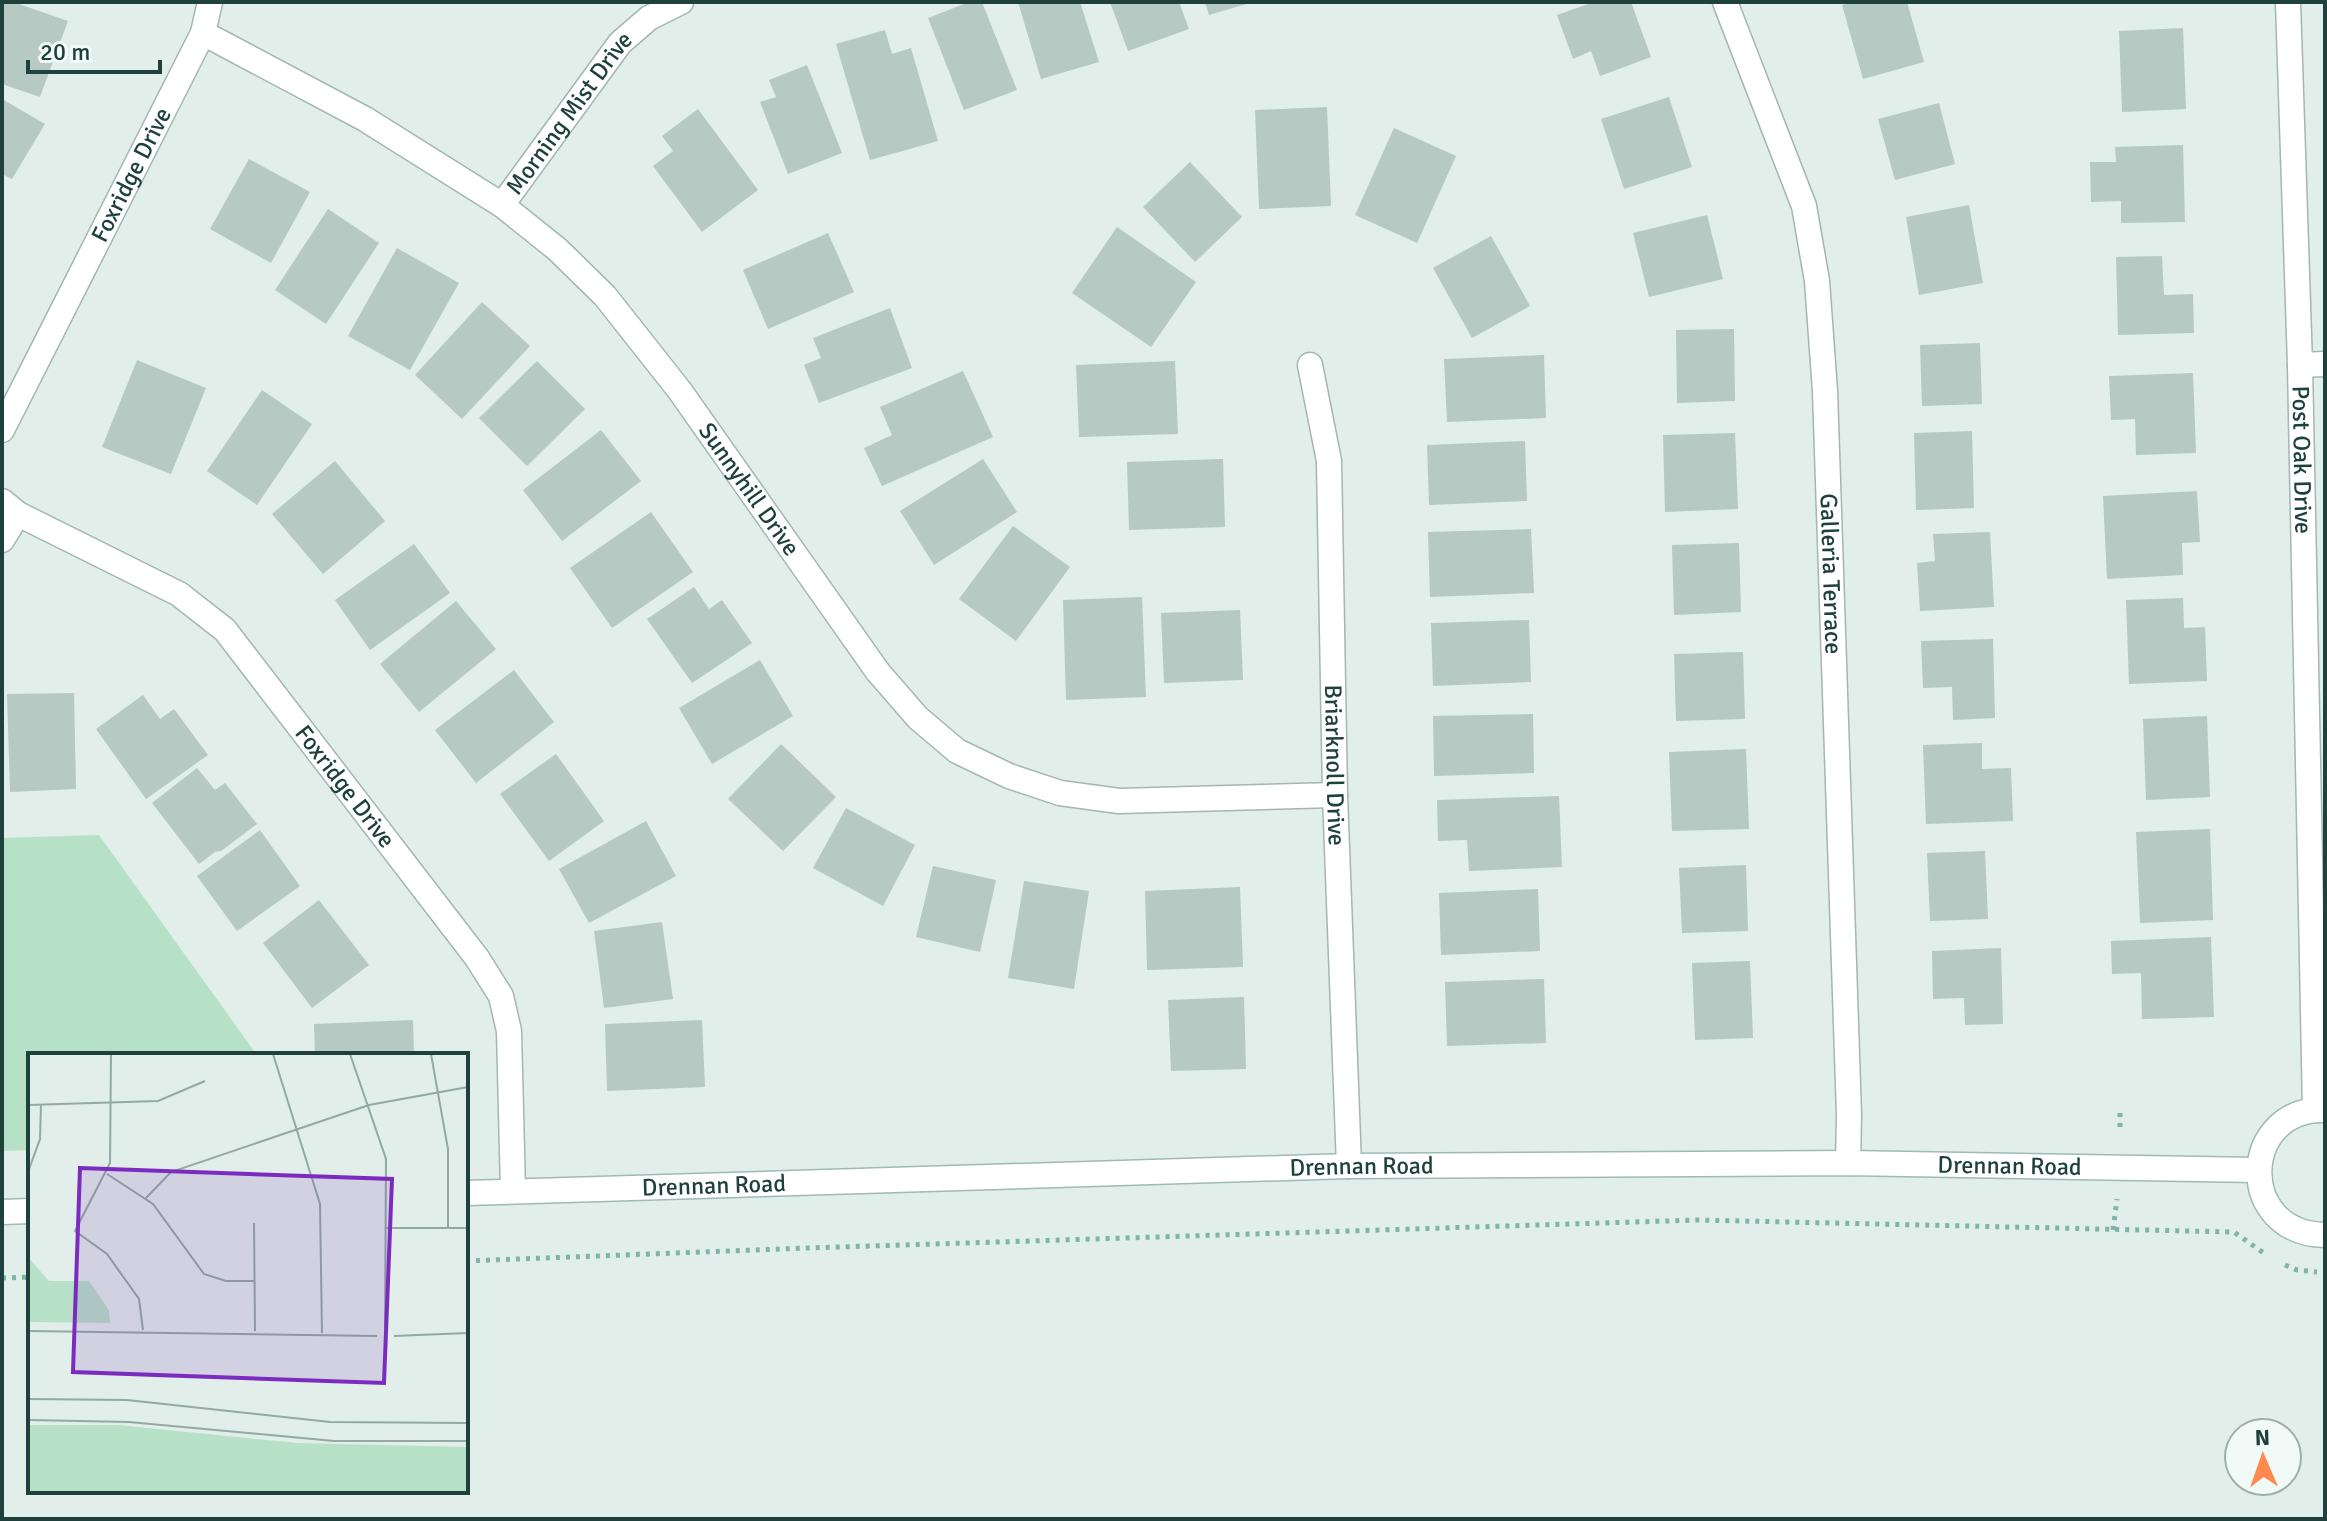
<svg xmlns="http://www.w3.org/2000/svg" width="2327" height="1521" font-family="Signika,sans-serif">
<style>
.green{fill:#b7e1c6}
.building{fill:#b6c9c2}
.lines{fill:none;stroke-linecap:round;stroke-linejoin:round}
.street-casing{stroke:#a3b7b1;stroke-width:27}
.secondary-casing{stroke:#9ebbb3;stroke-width:27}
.path{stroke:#7eb5a9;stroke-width:5;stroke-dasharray:4 6;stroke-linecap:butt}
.street{stroke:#fff;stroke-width:24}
.secondary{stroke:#fff;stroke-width:24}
.labels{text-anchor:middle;stroke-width:7;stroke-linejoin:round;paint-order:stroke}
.street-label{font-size:24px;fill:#1f413b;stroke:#f2faf7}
.inset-road{fill:none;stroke:#93a9a3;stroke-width:2}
.view{fill:#7b2cbf;fill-opacity:0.15;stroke:#7b2cbf;stroke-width:4}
.inset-edge{fill:none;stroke:#1f413b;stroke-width:4}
</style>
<rect width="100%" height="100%" fill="#e1eee9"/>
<path class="green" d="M99,835L254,1051V1055H30V1150L2,1151V838Z"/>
<path class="building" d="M3,2H13L68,21L40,97L2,84Z
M969,2H982L1017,90L964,110L928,18Z
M1018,2H1080L1099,62L1041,79Z
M1110,2H1179L1189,29L1128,51Z
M1205,2H1250V3L1209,15Z
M1594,2H1631L1651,57L1600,76L1591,51L1573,59L1557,15Z
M1854,2H1907L1924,62L1863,79L1842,5Z
M2183,28L2186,109L2122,112L2119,31Z
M885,30L892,54L911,48L938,141L870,160L836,44Z
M807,65L842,153L788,174L760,102L776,97L769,80Z
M1669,97L1692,167L1624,189L1601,119Z
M2,99L45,124L12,179L2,174Z
M1939,103L1955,164L1895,180L1878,119Z
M1327,107L1331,206L1259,209L1255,110Z
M698,109L758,190L702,232L653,166L673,151L662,136Z
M1394,128L1456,156L1417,243L1355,215Z
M2183,145L2185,222L2121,223V201L2091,202L2090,162H2116L2115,147Z
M249,159L310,192L271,263L210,229Z
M1190,162L1242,217L1195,262L1143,207Z
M1969,205L1983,283L1919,295L1906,217Z
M328,209L379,243L326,324L275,290Z
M1707,215L1723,279L1649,297L1633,233Z
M1117,227L1196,282L1151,347L1072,293Z
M828,233L854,292L768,329L743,270Z
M1491,236L1530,306L1472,338L1433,268Z
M397,248L459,283L410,370L348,336Z
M2162,256L2164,295L2193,294L2194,333L2118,335L2116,257Z
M482,302L530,346L462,419L415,375Z
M890,308L912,368L819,403L804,365L821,358L813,338Z
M1734,329L1735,401L1677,403L1676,330Z
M1980,343L1982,404L1922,406L1920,345Z
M1544,355L1546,418L1447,422L1444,359Z
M137,360L206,388L171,474L102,447Z
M537,361L585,409L527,466L479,418Z
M1175,361L1178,434L1079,437L1076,365Z
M963,371L993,437L882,486L864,448L892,435L880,407Z
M2193,373L2196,453L2136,455L2135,419L2111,420L2109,376Z
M262,390L312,424L257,505L207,471Z
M601,430L641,481L562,541L523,490Z
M1972,431L1974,508L1916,510L1914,433Z
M1735,433L1738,509L1665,512L1663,435Z
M1525,441L1527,501L1429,505L1427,445Z
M983,459L1017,512L934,565L900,511Z
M1223,459L1225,527L1129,530L1127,462Z
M335,461L385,521L323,574L272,514Z
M2197,491L2200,542L2182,543L2183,575L2107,579L2103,496Z
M651,512L693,572L612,628L570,568Z
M1013,526L1070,567L1016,641L959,599Z
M1531,529L1534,593L1430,597L1428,532Z
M1990,532L1994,607L1920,611L1917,563L1935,561L1933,534Z
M1739,543L1741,612L1674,615L1672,545Z
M414,544L450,593L370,650L335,600Z
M694,587L709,609L722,600L752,643L692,683L647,619Z
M1142,597L1146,697L1066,700L1063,600Z
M2183,598L2184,628L2205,627L2207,681L2129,684L2126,600Z
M456,601L496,649L419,712L380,664Z
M1240,610L1243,680L1164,683L1161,613Z
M1529,620L1531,682L1433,686L1431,623Z
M1993,639L1995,718L1953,720L1952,687L1923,688L1921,641Z
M1743,652L1745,719L1676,721L1674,654Z
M760,660L793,716L712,764L679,708Z
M514,670L554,722L476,783L435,730Z
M74,693L76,789L10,792L7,694Z
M143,695L160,719L174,709L208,755L146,799L96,729Z
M1533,714L1534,773L1434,776L1433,716Z
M2207,716L2210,797L2146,800L2143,719Z
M1982,743V769L2011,768L2013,821L1926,824L1923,745Z
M781,744L836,797L783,851L728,799Z
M1746,749L1749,829L1672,831L1669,752Z
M556,754L604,821L549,861L500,794Z
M197,768L215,790L225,783L257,824L221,851L215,852L199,864L152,803Z
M1559,796L1562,867L1469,871L1467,840L1438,841L1437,800Z
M846,808L915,845L883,906L813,868Z
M646,821L676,876L589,923L559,869Z
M2210,829L2213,920L2140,923L2136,832Z
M260,830L300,886L237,931L197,876Z
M1985,851L1988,919L1930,921L1927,853Z
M1746,865L1748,931L1682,933L1679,868Z
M933,866L996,880L980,952L916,937Z
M1024,881L1089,891L1074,989L1008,978Z
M1240,887L1243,967L1147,970L1145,891Z
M1538,889L1540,951L1441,955L1439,893Z
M319,900L369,965L312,1008L263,943Z
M662,922L673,999L604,1008L594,931Z
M2211,937L2214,1017L2142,1019L2141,973L2112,974L2111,941Z
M2001,948L2003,1024L1965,1025L1964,998L1933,999L1932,951Z
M1750,961L1753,1038L1695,1040L1692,963Z
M1544,979L1546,1043L1447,1046L1445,982Z
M1244,997L1246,1069L1171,1071L1168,1000Z
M413,1020L414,1055H315L314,1024Z
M702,1020L705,1087L607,1091L605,1024Z"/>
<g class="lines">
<g class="street-casing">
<g id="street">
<path id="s1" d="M1725,2L1804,206L1817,281L1825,391L1849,1115L1848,1163"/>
<path id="s2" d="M2288,2L2300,365L2315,1110"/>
<path id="s3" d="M203,33L365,119L502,205L557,249L605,296L680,391L878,672L918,718L957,751L1009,776L1060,793L1119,801L1335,795"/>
<path id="s4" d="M502,205L620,43L649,18L681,2"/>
<path id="s5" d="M1310,365L1329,461L1335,795L1349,1166"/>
<path d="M2300,365L2325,364"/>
<path id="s6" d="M2,430L203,33L210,2"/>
<path id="s7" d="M2,501L18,514L179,594L225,630L477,958L501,996L509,1031L513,1191"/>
<path d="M2,540L18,514"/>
</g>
</g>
<g class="secondary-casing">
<g id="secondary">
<path d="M2325,1110C2241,1107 2234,1233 2325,1235"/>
<path id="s8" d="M466,1193L1349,1166L1848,1163L2258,1170"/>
<path d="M2,1212L30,1211"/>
</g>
</g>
<path class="path" d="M2120,1113V1133
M2113,1230L2117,1199
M466,1261L807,1248L1698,1220L2234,1232L2265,1254
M2285,1265L2297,1270L2317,1272
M2,1278L30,1277"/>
<use href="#street" class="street"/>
<use href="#secondary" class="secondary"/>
</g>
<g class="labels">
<g class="street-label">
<text dy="8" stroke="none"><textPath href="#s4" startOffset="114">Morning Mist Drive</textPath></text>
<text dy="8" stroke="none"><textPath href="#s6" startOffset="286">Foxridge Drive</textPath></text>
<text dy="8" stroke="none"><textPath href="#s2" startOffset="458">Post Oak Drive</textPath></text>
<text dy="8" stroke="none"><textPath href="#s3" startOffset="724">Sunnyhill Drive</textPath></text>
<text dy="8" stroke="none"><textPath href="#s1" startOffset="588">Galleria Terrace</textPath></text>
<text dy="8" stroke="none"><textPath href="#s5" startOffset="402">Briarknoll Drive</textPath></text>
<text dy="8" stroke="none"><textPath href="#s7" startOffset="456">Foxridge Drive</textPath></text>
<text dy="8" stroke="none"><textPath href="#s8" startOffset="1544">Drennan Road</textPath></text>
<text dy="8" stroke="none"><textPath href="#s8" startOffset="896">Drennan Road</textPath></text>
<text dy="8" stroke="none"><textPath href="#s8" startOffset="248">Drennan Road</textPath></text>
</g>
</g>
<g transform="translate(28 1053)">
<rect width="440" height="440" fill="#e1eee9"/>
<path d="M0,204L21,228H61L81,257L82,270L0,269ZM0,372H90L269,390L440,394V439H0Z" fill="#b7e1c6"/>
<path class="inset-road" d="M83,1L82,110L47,178L79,201L111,246L115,277M245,1L292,151L294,280M322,1L358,106L357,275M403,1L420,96V175M0,52L130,48L177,28M0,119L12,86L13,51M79,121L125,151L176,221L198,228H227M118,145L143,119L341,52L440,34M226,170L227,278M358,175H440M0,278L349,283M366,283L440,280M0,346L99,347L302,369L440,370M0,367L101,369L306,388H440"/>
<path class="view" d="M52,115L364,126L356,330L45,319Z"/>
<rect width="440" height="440" class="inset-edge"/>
</g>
<rect width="2327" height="1521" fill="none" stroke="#1f413b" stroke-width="8"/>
<g transform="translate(2263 1457) rotate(358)"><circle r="38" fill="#f2faf7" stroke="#9eb0ac" stroke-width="2"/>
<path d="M0-6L14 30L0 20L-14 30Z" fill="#ff894e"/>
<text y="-12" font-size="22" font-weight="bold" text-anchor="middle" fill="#1f413b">N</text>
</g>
<path d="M28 60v12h132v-12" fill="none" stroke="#1f413b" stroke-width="4"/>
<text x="40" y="60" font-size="24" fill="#1f413b" stroke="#f2faf7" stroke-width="6" paint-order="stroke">20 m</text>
</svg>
